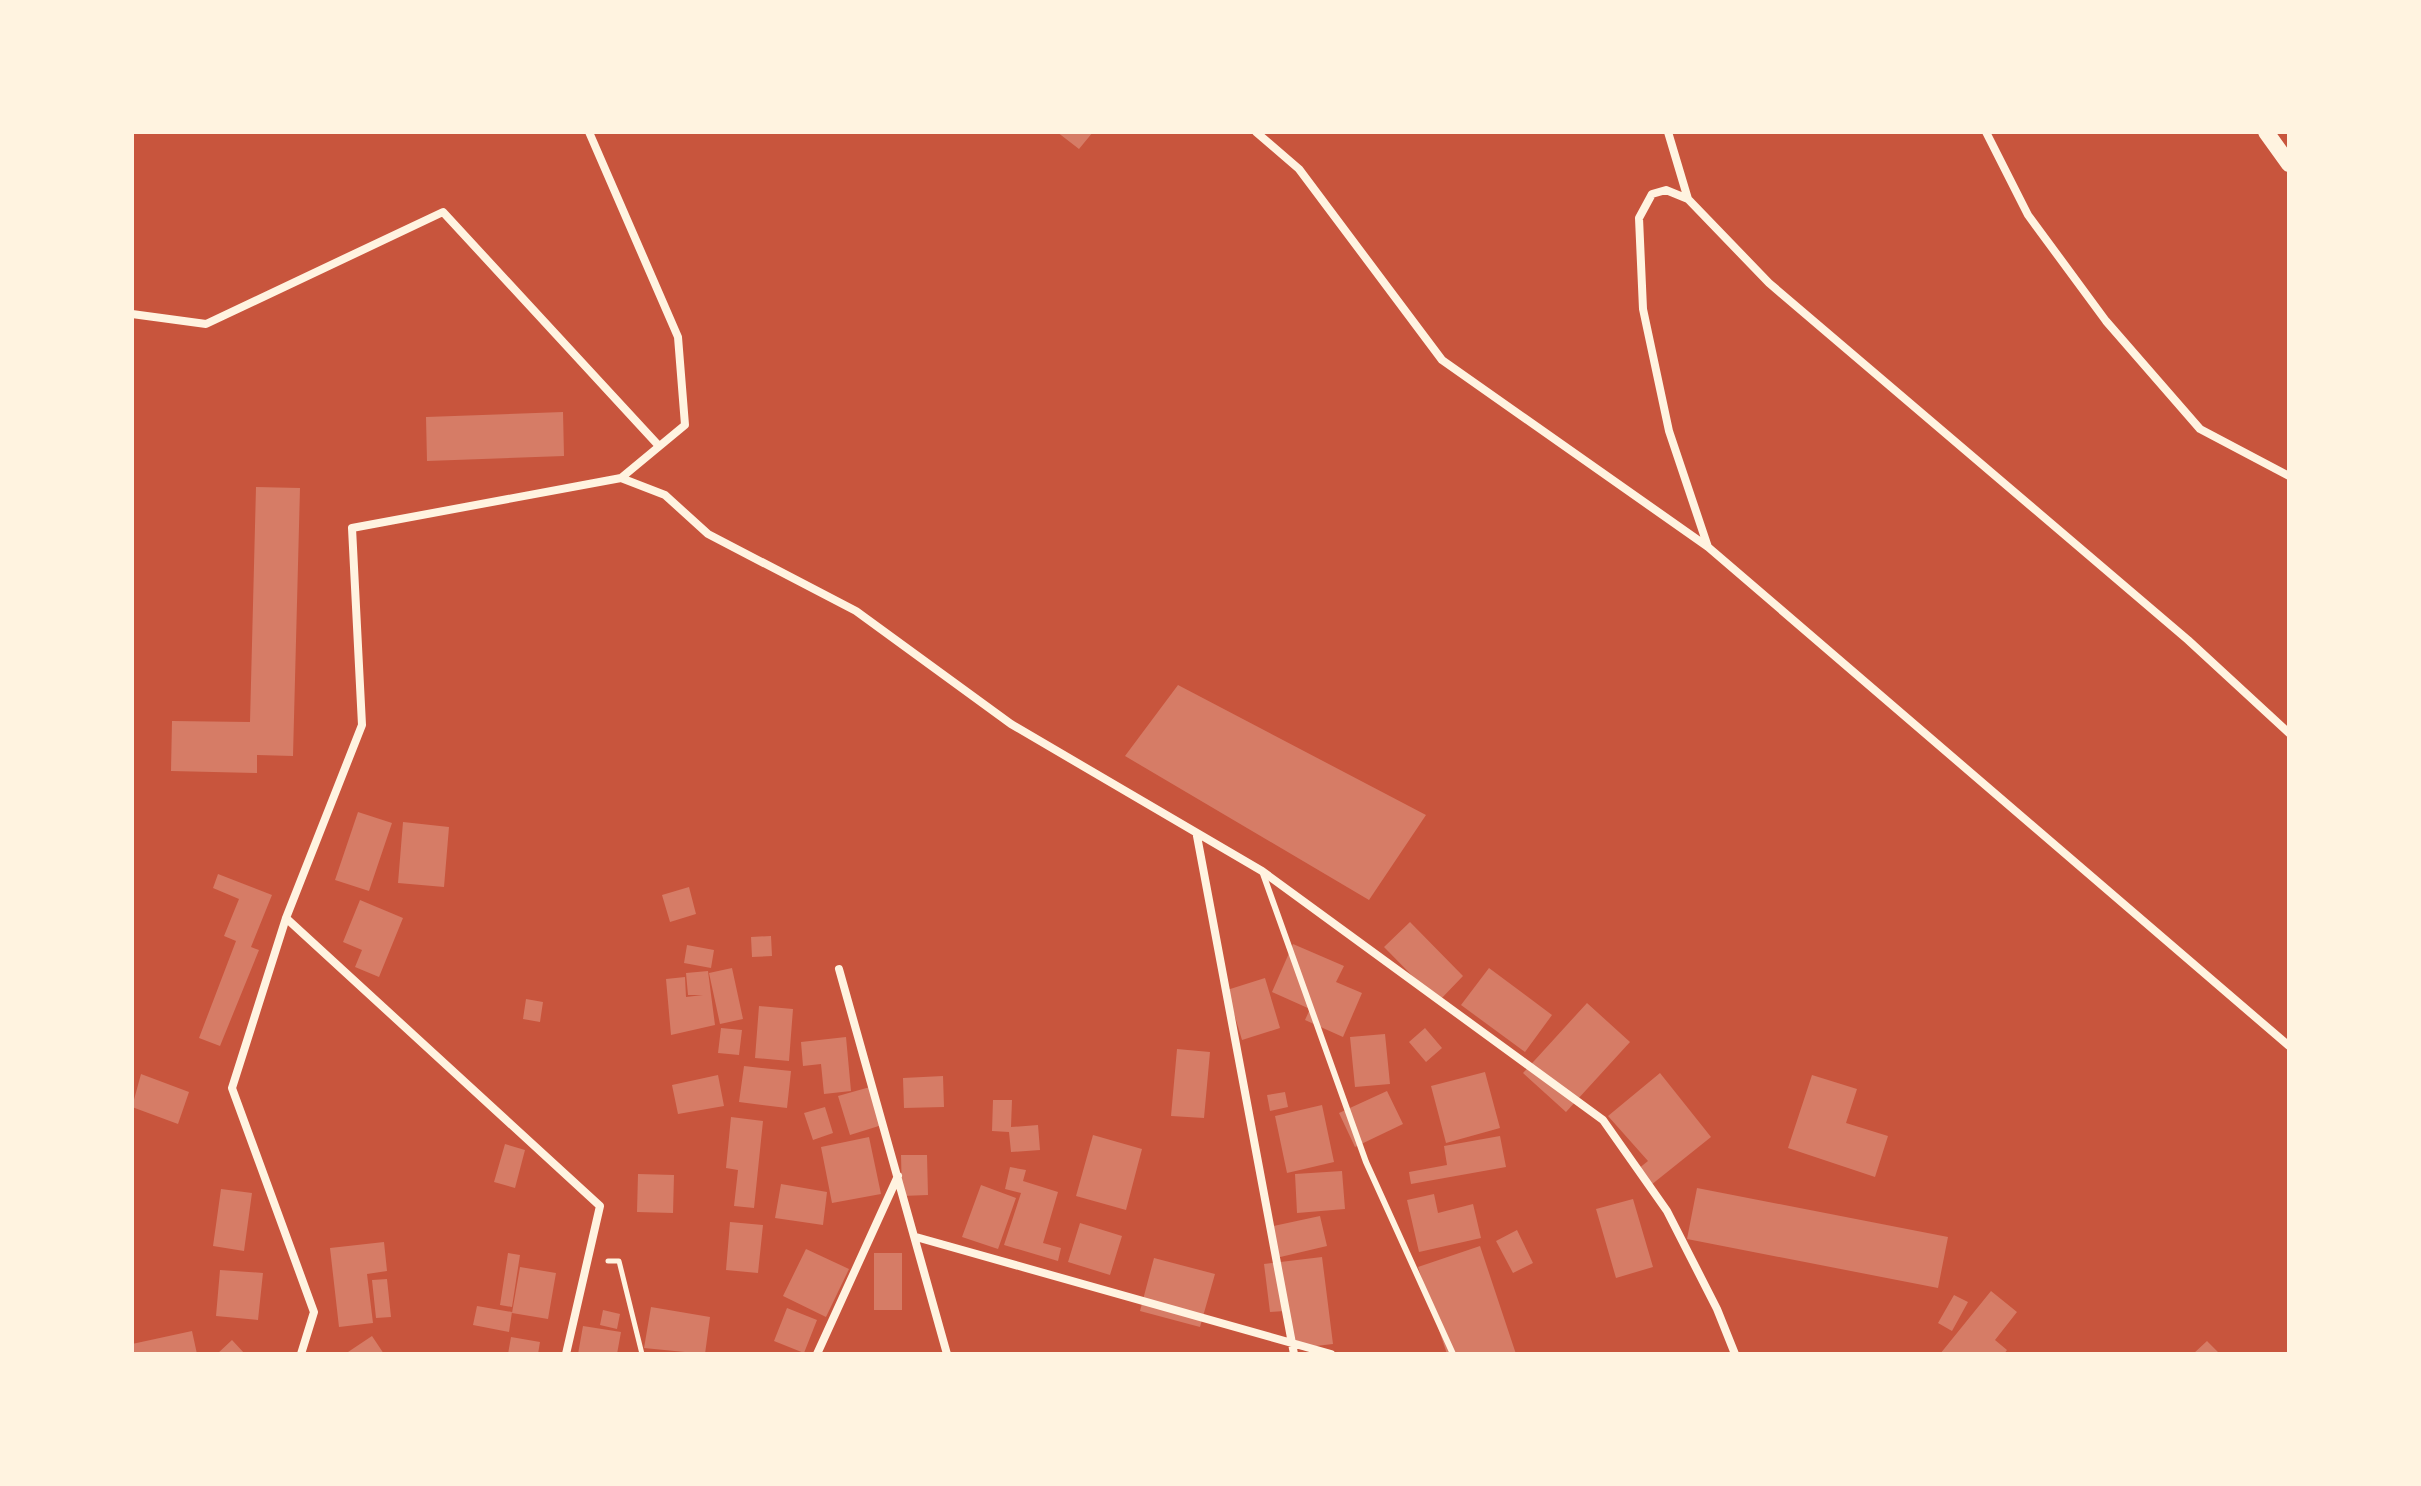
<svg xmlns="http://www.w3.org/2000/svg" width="2421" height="1486" font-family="Raleway,sans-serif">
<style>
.building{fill:#d67c66}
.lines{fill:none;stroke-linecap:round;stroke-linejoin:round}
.path{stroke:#fff3e0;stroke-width:5}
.service{stroke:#fff3e0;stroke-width:6}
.minor{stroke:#fff3e0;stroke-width:8}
.secondary{stroke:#fff3e0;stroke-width:16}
</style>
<rect width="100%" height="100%" fill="#c8553d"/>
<path class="building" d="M1057,132H1093L1079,149Z
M563,412L564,456L427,461L426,417Z
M256,487L300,488L293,756L257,755V773L171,771L172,721L250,722Z
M1178,685L1426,815L1369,900L1125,756Z
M358,812L392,823L369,891L335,880Z
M403,822L449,827L444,887L398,883Z
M218,874L272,895L251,947L259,950L220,1046L199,1038L236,941L224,936L239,899L213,888Z
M689,887L696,914L670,922L662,895Z
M360,900L403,918L379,977L355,967L362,950L343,942Z
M1410,922L1463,976L1438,1002L1384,947Z
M771,936L772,956L752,957L751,937Z
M1293,944L1344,966L1336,982L1362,993L1343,1037L1305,1020L1310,1009L1272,992Z
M687,945L714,950L711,968L684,963Z
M732,968L743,1019L720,1024L709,973Z
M1489,968L1552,1015L1525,1052L1461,1005Z
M708,971L715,1025L671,1035L666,979L685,977L686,997L703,995H688L686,973Z
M1265,978L1280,1028L1242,1040L1227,990Z
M526,999L543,1002L540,1022L523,1019Z
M1587,1003L1630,1042L1566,1112L1523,1073Z
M759,1006L793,1009L789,1061L755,1058Z
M721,1028L742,1030L739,1055L718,1053Z
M1425,1028L1442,1048L1426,1062L1409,1042Z
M1385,1034L1390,1084L1355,1087L1350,1037Z
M846,1037L851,1091L824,1094L821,1064L803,1066L801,1042Z
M1177,1049L1210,1052L1204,1118L1171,1116Z
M744,1066L791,1071L787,1108L739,1102Z
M1485,1072L1500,1128L1446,1143L1431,1086Z
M1660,1073L1711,1137L1651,1185L1638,1169L1648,1161L1608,1116Z
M141,1074L189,1092L178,1124L132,1107Z
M718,1075L724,1106L678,1114L672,1085Z
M1812,1075L1857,1089L1846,1123L1888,1136L1875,1177L1788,1148Z
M943,1076L944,1107L904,1108L903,1078Z
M870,1087L882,1125L850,1135L838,1096Z
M1387,1091L1403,1124L1355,1147L1339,1113Z
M1285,1092L1288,1107L1270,1111L1267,1095Z
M993,1100H1012L1011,1127L1038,1125L1040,1150L1011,1152L1009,1132L992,1131Z
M1322,1105L1334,1162L1287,1173L1275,1116Z
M825,1107L833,1133L813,1140L804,1113Z
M731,1117L763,1121L754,1208L734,1206L738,1170L726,1168Z
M1093,1135L1142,1149L1126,1210L1076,1196Z
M1500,1136L1506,1167L1411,1184L1409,1172L1447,1165L1444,1146Z
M869,1137L881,1194L832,1203L821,1147Z
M505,1144L525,1150L515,1188L494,1182Z
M901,1155H927L928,1195L902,1196Z
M1010,1167L1026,1170L1023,1181L1058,1192L1043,1243L1061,1248L1058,1261L1004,1245L1021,1193L1005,1189Z
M1342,1171L1345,1209L1297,1213L1295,1174Z
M638,1174L674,1175L673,1213L637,1212Z
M781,1184L827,1192L823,1225L775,1218Z
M981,1185L1016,1198L998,1249L962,1237Z
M1697,1188L1948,1237L1938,1288L1687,1239Z
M221,1189L252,1193L244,1251L213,1246Z
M1434,1194L1438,1213L1473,1204L1481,1238L1419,1252L1407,1200Z
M1633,1199L1653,1267L1616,1278L1596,1209Z
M1320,1216L1327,1246L1276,1258L1269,1227Z
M730,1222L763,1225L758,1273L726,1270Z
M1080,1223L1122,1236L1110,1275L1068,1262Z
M1517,1230L1533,1263L1513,1273L1496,1241Z
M384,1242L387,1271L367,1274L373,1323L339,1327L330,1248Z
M1480,1246L1516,1354H1447L1418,1267Z
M806,1249L849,1269L826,1317L783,1296Z
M508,1253L520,1255L512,1307L500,1305Z
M874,1253H902V1310H874Z
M1322,1257L1333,1344L1290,1349L1285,1311L1270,1312L1264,1264Z
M1154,1258L1215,1274L1200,1327L1140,1311Z
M520,1267L556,1273L548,1319L512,1313Z
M220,1270L263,1273L258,1320L216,1316Z
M387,1279L391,1317L376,1318L372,1280Z
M1991,1291L2017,1312L1995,1340L2007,1350L2004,1354H1940Z
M1954,1295L1968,1302L1952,1331L1938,1323Z
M477,1306L512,1312L509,1332L473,1325Z
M651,1307L710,1317L705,1354L644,1348Z
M787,1308L817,1320L804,1353L774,1341Z
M603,1310L620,1314L617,1329L600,1325Z
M583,1326L621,1332L617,1354H578Z
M192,1331L197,1354H132V1344Z
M372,1336L384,1354H345Z
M511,1337L540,1342L538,1354H508Z
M232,1340L245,1354H217Z
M2207,1341L2220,1354H2193Z"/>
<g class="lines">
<path class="path" d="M608,1261H619L642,1354"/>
<path class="service" d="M1262,871L1366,1162L1453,1354"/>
<path class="minor" d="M589,132L678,337L685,425L621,478L665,495L708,534L856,611L1011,724L1262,871L1603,1120L1667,1211L1717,1309L1735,1354
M1256,132L1299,169L1442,360L1708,547L2289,1046
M1668,132L1688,199L1769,283L2188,640L2289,733
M1986,132L2028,215L2106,321L2200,429L2289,476
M1688,199L1666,190L1652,194L1639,218L1643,309L1669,431L1708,547
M132,314L206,324L443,212L659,446
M1197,836L1294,1354
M286,918L600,1206L566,1354
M839,969L947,1354
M916,1237L1331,1354
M301,1354L314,1312L232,1088L286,918L362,725L352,528L621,478
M817,1354L898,1176"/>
<path class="secondary" d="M2266,132L2289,164"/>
</g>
<rect width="2421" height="1486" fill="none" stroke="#fff3e0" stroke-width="268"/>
</svg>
